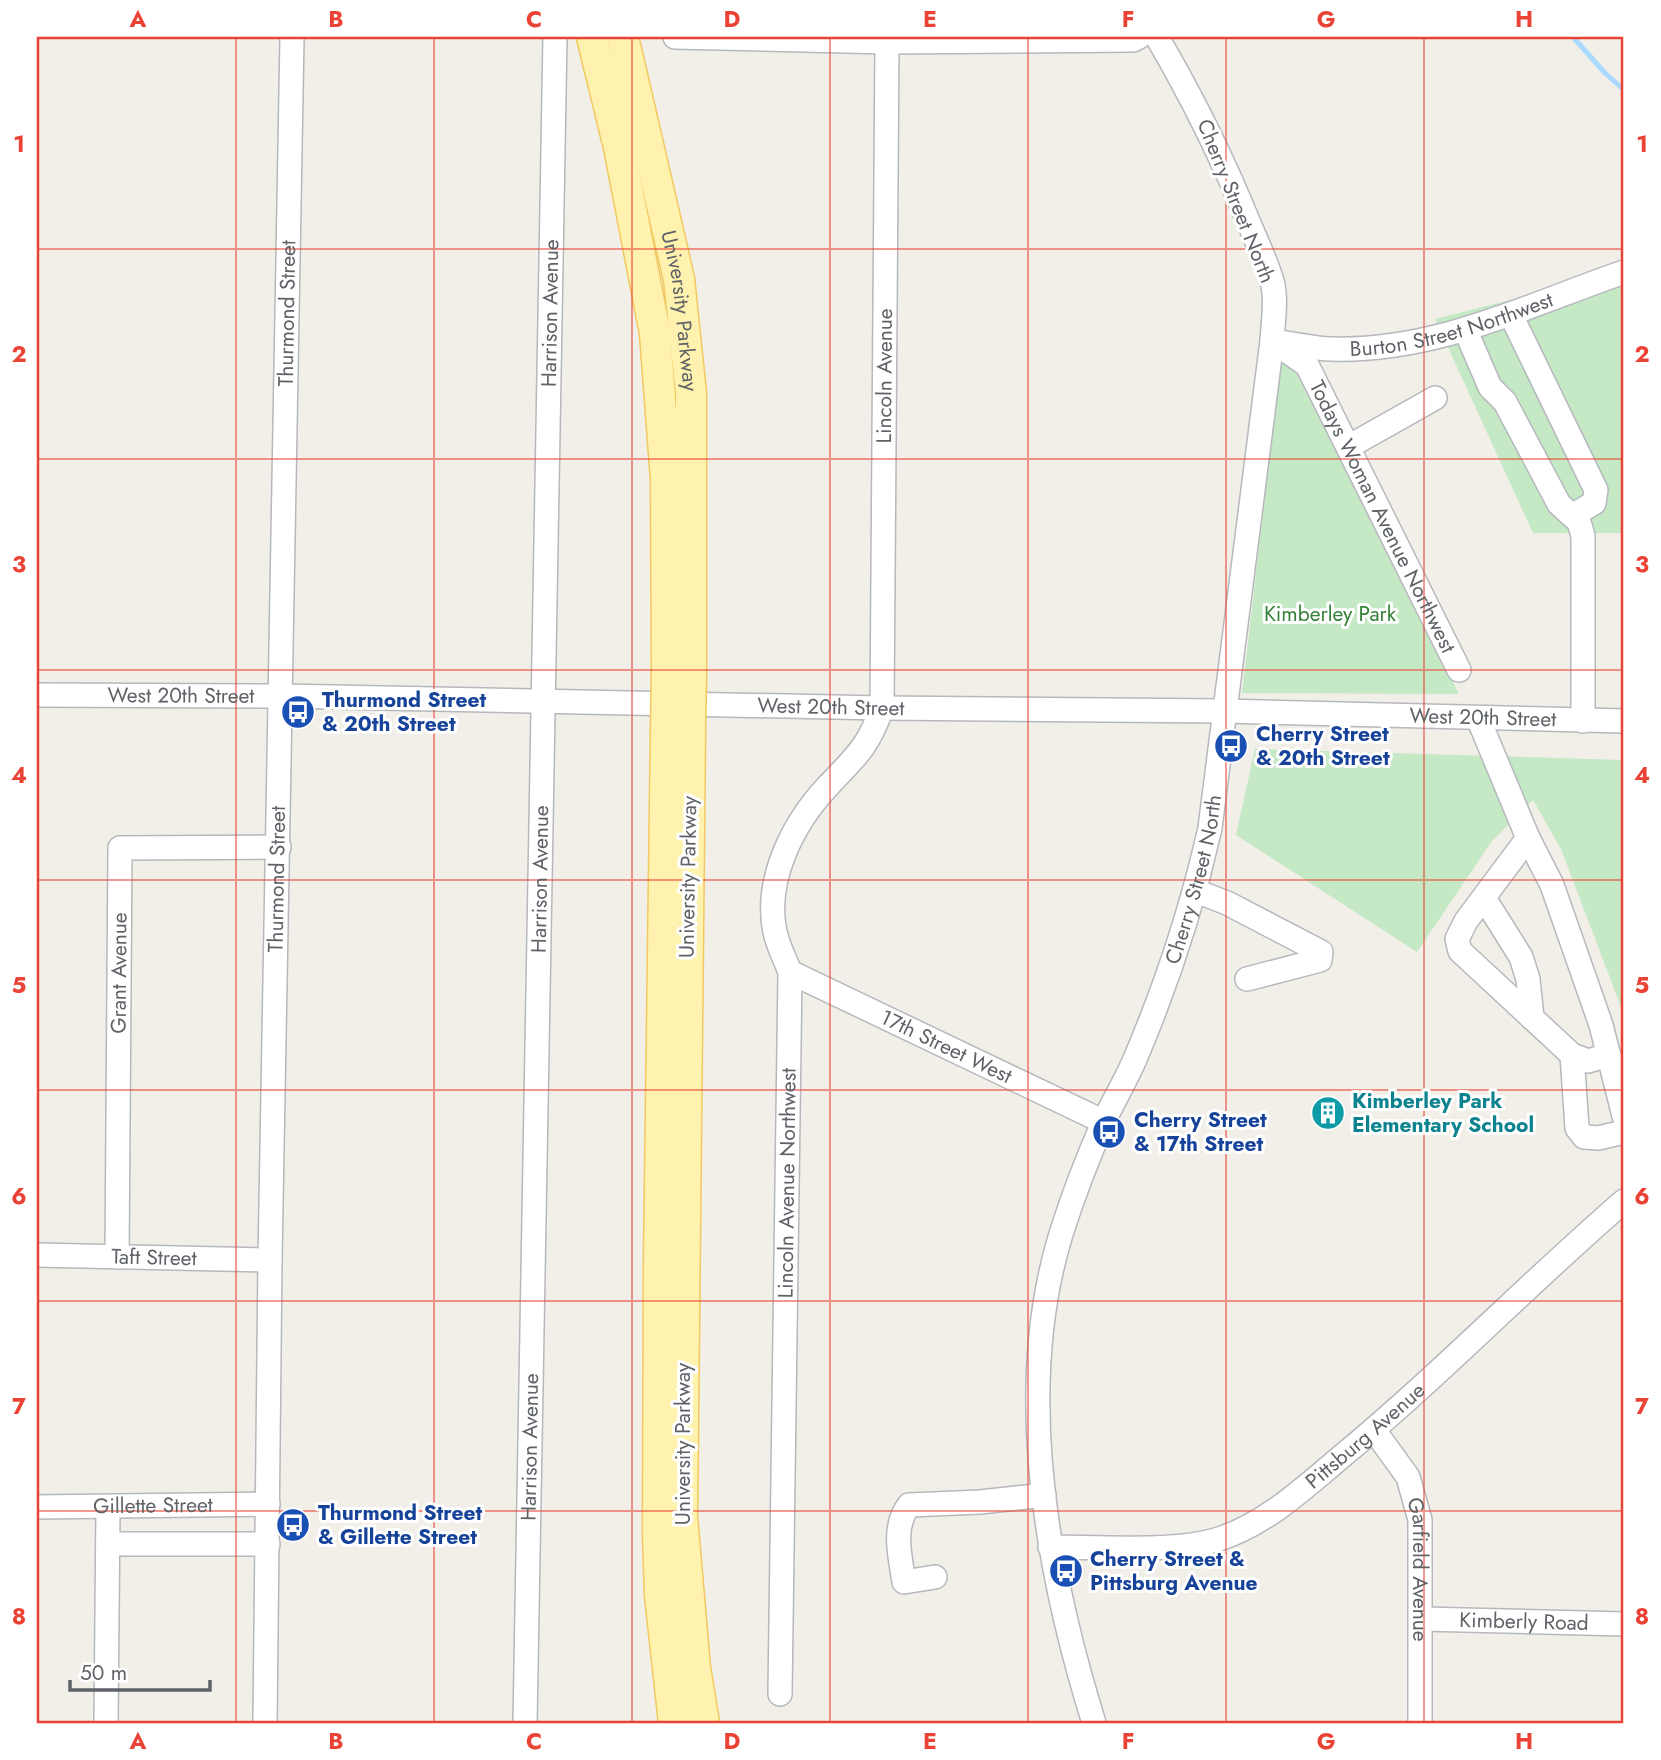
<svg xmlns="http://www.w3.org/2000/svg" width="1661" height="1760" font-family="Jost,sans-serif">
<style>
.green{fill:#c5e8c5}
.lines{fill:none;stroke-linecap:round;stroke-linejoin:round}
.stream{stroke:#aadaff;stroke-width:5}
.minor-casing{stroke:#b5b8bc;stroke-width:26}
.major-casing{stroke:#f2c960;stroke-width:33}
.minor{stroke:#fff;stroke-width:23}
.major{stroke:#fff2af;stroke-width:30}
.major-bridge-casing{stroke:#f2c960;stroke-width:33;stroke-linecap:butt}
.major-bridge{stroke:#fff2af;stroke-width:30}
.grid{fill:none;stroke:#ea4335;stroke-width:2;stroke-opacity:0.55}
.labels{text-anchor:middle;stroke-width:6;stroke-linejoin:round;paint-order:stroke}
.street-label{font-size:21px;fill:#5f6368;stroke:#fff}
.park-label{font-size:21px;fill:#348238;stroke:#fff}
.transit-label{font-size:21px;font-weight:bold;fill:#164399;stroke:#fff;text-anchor:start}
.culture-label{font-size:21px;font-weight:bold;fill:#0d838f;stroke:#fff;text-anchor:start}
.neatline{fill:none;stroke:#ea4335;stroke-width:2.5}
.grid-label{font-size:23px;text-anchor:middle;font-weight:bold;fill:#ea4335}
</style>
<rect width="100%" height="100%" fill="#f1efe8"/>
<path class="green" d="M1624,271V533H1533L1435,319Z
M1281,358L1296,372L1459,694L1242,693Z
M1255,749L1624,760V1015L1561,849L1533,800L1492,841L1417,952L1236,835Z"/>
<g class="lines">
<path class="stream" d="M1573,37L1605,73L1624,90"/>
<g class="minor-casing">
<g id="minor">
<path d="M675,37L887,42L1133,40L1139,37"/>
<path d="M1511,315L1596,490L1594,503L1573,515"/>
<path d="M1465,329L1490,387L1505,402L1559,504L1579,522L1583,536V721"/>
<path id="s1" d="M1272,341L1307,365L1459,670"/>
<path id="s2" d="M1278,342C1296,344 1314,349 1331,349C1437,352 1528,305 1624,272"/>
<path d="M1348,447L1435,398"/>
<path id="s3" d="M37,695L282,696L882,708L1224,711L1624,721"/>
<path d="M1478,718L1528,838L1552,885L1601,1025L1624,1116"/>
<path d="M1528,838L1466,921L1457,939L1460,951L1572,1055L1588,1061L1609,1055"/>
<path d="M1196,891L1227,903L1321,952L1320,960L1247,979"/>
<path d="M1484,898L1521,957L1528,979L1532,1018"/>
<path id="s4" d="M790,972L1104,1122"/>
<path d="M1572,1055L1577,1128L1584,1137L1598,1138L1624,1132"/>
<path id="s5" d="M37,1255L270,1260"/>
<path id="s6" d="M117,1257L120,848L279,847"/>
<path id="s7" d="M1374,1430L1408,1477L1420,1520V1723"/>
<path id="s8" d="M37,1507L268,1504"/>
<path d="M108,1544H268"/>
<path id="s9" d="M1050,1547C1097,1547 1176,1553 1219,1539C1266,1524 1304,1488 1341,1457C1439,1376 1528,1284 1624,1201"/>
<path d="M935,1577L904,1582C900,1556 892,1527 909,1505L980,1502L1044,1495"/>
<path id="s10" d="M1422,1619L1624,1624"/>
<path id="s11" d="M780,1694L790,972C785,959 778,946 775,932C764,880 793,823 828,786C856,756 867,749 882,708L887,42"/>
<path d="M106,1723L108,1507"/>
<path id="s12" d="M265,1723L270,1260L292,37"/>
<path id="s13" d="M525,1723L555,37"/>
<path id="s14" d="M1094,1723C1047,1572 1013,1390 1061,1234C1073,1196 1088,1157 1104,1121C1114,1100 1126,1080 1135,1059C1167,984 1192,908 1210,828L1272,341C1273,321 1277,300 1272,281C1266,261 1256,240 1248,221C1222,157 1192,97 1157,37"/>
</g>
</g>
<g class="major-casing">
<g id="major">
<path d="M592,37L619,147L655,333L666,480L667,672"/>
<path id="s15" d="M623,37L679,279L691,394V672"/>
<path d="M666,730L659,1264L658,1534L660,1595L674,1723"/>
<path d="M690,730L682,1517L695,1668L704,1723"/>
</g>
</g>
<use href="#minor" class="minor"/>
<use href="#major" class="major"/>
<g class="major-bridge-casing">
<path id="major-bridge" d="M666,730L667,672
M690,730L691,672"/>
</g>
<use href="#major-bridge" class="major-bridge"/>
</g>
<path class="grid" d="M236,37V1723M434,37V1723M632,37V1723M830,37V1723M1028,37V1723M1226,37V1723M1424,37V1723M37,249H1624M37,459H1624M37,670H1624M37,880H1624M37,1090H1624M37,1301H1624M37,1511H1624"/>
<defs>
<g id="bus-disc" transform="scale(1.75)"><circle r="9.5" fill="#1a4fb4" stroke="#fff"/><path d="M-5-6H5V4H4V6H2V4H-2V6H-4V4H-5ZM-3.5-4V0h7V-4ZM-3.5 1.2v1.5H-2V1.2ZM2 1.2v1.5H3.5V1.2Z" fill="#fff"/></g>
<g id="building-disc" transform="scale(1.75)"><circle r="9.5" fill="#0f9aa8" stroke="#fff"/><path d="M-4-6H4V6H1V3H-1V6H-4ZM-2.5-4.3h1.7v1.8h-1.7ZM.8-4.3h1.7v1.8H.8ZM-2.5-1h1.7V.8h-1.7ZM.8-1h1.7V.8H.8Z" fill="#fff"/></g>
</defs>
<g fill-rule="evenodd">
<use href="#bus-disc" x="298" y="712"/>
<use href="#bus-disc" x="1231" y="746"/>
<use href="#building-disc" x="1328" y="1113"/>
<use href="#bus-disc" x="1109" y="1132"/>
<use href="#bus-disc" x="293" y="1525"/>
<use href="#bus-disc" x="1066" y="1571"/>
</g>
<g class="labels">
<g class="street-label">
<text transform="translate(1236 201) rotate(68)" y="7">Cherry Street North</text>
<text dy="7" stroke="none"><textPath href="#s15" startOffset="280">University Parkway</textPath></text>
<text dy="7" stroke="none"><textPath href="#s12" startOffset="1410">Thurmond Street</textPath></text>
<text dy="7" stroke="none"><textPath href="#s13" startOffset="1410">Harrison Avenue</textPath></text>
<text dy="7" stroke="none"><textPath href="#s2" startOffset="177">Burton Street Northwest</textPath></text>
<text dy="7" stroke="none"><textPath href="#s11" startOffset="1354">Lincoln Avenue</textPath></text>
<text dy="7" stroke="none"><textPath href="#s1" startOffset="212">Todays Woman Avenue Northwest</textPath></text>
<text dy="7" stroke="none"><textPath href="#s3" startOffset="144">West 20th Street</textPath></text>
<text dy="7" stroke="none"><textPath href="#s3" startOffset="794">West 20th Street</textPath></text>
<text dy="7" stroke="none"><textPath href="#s3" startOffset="1446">West 20th Street</textPath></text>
<text transform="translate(688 877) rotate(-89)" y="7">University Parkway</text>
<text dy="7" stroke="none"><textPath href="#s12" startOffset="844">Thurmond Street</textPath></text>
<text dy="7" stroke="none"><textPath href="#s13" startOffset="844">Harrison Avenue</textPath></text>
<text dy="7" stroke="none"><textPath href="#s14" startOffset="877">Cherry Street North</textPath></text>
<text dy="7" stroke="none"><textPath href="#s6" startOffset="284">Grant Avenue</textPath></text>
<text dy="7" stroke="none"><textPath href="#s4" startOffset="173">17th Street West</textPath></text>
<text dy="7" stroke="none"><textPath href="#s11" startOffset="511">Lincoln Avenue Northwest</textPath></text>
<text dy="7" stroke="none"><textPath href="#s5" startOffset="117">Taft Street</textPath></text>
<text dy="7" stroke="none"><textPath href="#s9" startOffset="350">Pittsburg Avenue</textPath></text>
<text transform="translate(683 1444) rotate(-90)" y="7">University Parkway</text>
<text dy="7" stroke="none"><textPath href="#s13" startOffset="276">Harrison Avenue</textPath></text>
<text dy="7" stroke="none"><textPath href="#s8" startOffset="116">Gillette Street</textPath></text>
<text dy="7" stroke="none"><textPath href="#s7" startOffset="152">Garfield Avenue</textPath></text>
<text dy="7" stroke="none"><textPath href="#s10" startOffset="102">Kimberly Road</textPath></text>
</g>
<g class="park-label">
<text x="1330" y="621">Kimberley Park</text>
</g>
<g class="transit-label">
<text x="322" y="707">Thurmond Street<tspan x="322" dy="24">&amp; 20th Street</tspan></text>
<text x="1256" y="741">Cherry Street<tspan x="1256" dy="24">&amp; 20th Street</tspan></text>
<text x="1134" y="1127">Cherry Street<tspan x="1134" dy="24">&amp; 17th Street</tspan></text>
<text x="318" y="1520">Thurmond Street<tspan x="318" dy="24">&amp; Gillette Street</tspan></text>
<text x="1090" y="1566">Cherry Street &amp;<tspan x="1090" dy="24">Pittsburg Avenue</tspan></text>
</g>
<g class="culture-label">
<text x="1352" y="1108">Kimberley Park<tspan x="1352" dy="24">Elementary School</tspan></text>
</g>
</g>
<rect width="1661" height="1760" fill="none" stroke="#ffffff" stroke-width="77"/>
<path d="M70 1680v10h140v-10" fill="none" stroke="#5f6368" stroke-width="3.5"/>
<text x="80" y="1680" font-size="21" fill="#5f6368" stroke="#ffffff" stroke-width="5" paint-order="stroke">50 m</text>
<rect x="38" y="38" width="1584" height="1684" class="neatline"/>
<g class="grid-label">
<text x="138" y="27">A</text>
<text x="336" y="27">B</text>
<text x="534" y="27">C</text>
<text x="732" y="27">D</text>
<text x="930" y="27">E</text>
<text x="1128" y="27">F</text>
<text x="1326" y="27">G</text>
<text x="1524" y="27">H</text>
<text x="19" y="152">1</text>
<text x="1642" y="152">1</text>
<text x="19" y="362">2</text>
<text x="1642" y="362">2</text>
<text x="19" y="572">3</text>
<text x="1642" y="572">3</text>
<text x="19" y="783">4</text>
<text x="1642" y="783">4</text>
<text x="19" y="993">5</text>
<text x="1642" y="993">5</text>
<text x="19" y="1204">6</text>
<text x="1642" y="1204">6</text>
<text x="19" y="1414">7</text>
<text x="1642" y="1414">7</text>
<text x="19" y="1624">8</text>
<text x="1642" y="1624">8</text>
<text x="138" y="1749">A</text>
<text x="336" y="1749">B</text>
<text x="534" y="1749">C</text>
<text x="732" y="1749">D</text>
<text x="930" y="1749">E</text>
<text x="1128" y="1749">F</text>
<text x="1326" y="1749">G</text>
<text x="1524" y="1749">H</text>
</g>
</svg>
